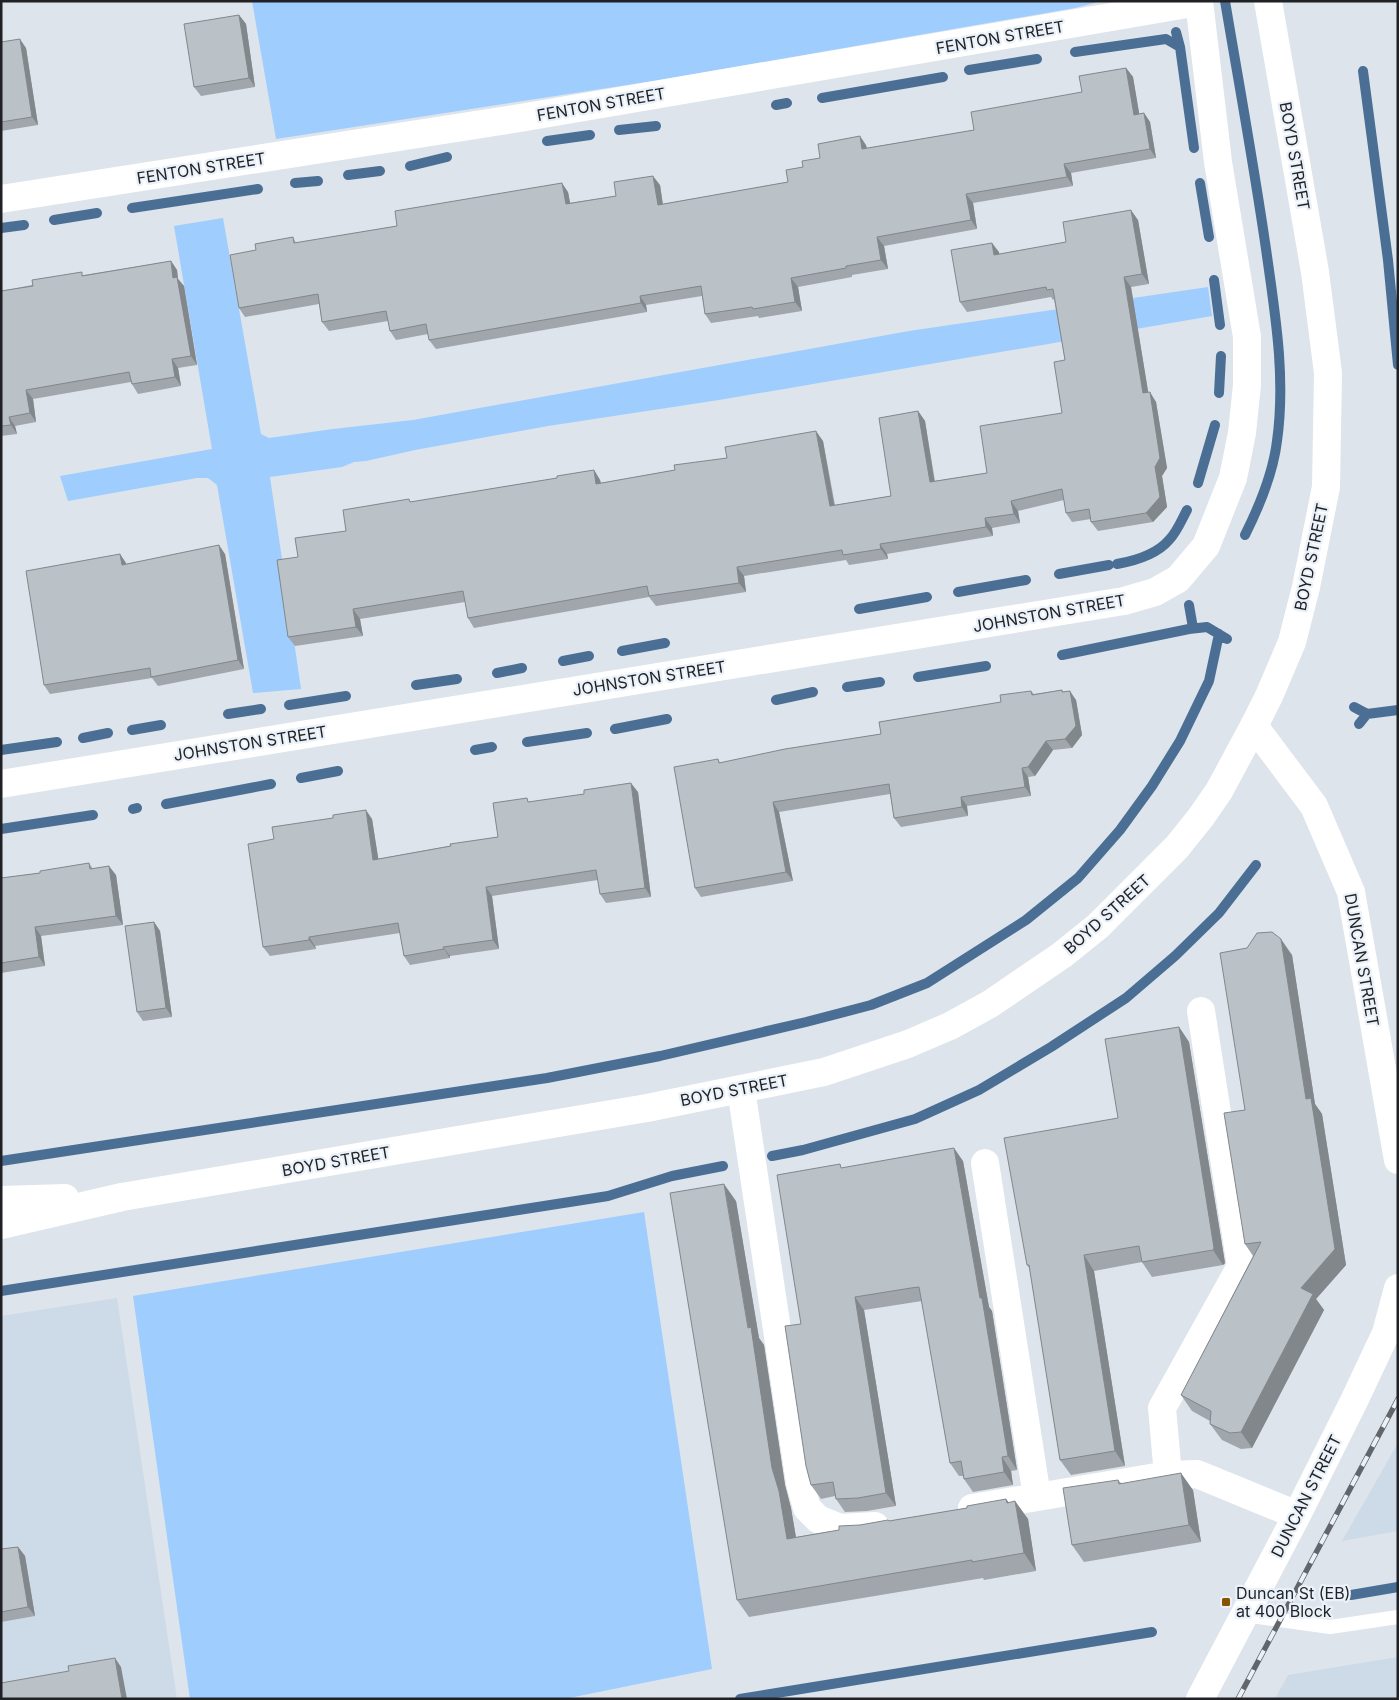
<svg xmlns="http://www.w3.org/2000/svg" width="1399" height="1700" font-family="Inter,sans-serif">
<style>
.built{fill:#cddae7}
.green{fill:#9ecdfe}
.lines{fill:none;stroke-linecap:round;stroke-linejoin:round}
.stream{stroke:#4b6f94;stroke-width:10}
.lane{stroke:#fff;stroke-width:14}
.street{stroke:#fff;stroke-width:28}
.secondary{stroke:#fff;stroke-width:28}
.rail-casing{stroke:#62666b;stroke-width:5.5}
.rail{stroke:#eaf1f8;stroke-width:4;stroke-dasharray:11;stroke-linecap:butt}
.wall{fill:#a0a6ab}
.shaded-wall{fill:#82878b}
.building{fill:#bac1c7;stroke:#82878b}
.poi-dot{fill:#875400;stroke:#eaf1f8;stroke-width:2}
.labels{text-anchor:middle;stroke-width:4.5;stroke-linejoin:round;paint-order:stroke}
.street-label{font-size:16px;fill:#1f2124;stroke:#eaf1f8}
.poi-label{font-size:16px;fill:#1f2124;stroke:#eaf1f8;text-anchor:start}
</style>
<rect width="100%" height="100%" fill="#dde4eb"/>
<path class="built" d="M117,1298L177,1699H1V1316Z
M1398,1443V1531L1342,1541Z
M1398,1657V1699H1275L1288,1675Z"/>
<path class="green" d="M252,1H1102L1075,8L653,81L276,139Z
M223,218L261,434L269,438L333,429L413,420L909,331L1208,287L1212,316L719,400L548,426L415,450L366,461L354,462L342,467L270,477L301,689L253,693L217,485L208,478H197L68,501L60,476L212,449L174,226Z
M644,1212L712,1669L564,1699H190L133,1296Z"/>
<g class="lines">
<path class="stream" d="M1225,1C1239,84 1254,166 1266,249C1275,313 1286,377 1277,441C1273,474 1260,505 1245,535
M1176,32L1180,47L1194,148
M1075,52L1166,39L1180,47
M969,70L1037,59
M1363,71L1388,260L1398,365
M822,98L943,77
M776,105L787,103
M619,130L656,126
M547,141L590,135
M410,166L447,157
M348,175L380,171
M295,183L318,181
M1200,183L1209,237
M132,208L258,189
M54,220L97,213
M1,228L24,225
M1214,280L1220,325
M1219,393L1221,356
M1198,483L1215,425
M1117,564C1134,561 1157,554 1169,540C1177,532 1182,519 1187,510
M1059,574L1109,565
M958,592L1026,580
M1189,605L1193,628
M859,609L927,597
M622,651L665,643
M1062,655L1189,629L1207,627L1227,639
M563,661L589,656
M497,673L522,668
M918,677L986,666
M416,685L457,679
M847,687L880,682
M776,700L813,692
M289,705L346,696
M1354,707L1367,714L1398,710
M228,714L261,709
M1359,724L1367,714
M615,729L667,719
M132,730L161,725
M83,738L108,733
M527,742L587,733
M1,750L57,742
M475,750L492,747
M301,778L338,771
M166,804L271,784
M133,809L137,808
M1,829L93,815
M772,1156L803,1150L915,1119L979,1090L1051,1047L1126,998L1175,956L1219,913L1256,865
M1,1161L547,1078L660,1056L806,1022L871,1005L927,983L1026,920L1078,878L1120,830L1152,786L1180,741L1209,681L1219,634
M1,1291L608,1196L672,1176L723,1166
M1351,1595L1398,1587
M740,1699L1152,1632"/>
<path class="lane" d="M1244,1615L1330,1627L1398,1617"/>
<path class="street" d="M1,199L520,118L1199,2
M1254,726L1314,806L1351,892L1398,1160
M1,784L1124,601L1155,592L1178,579L1206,546L1233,478L1242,433L1247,385V337L1218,162L1199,1
M741,1089L800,1483L807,1508L818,1519L840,1528L875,1526
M985,1163L1037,1497
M1168,1475L1162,1408L1241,1266L1201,1011
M972,1508L1168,1475L1197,1474L1297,1515
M1200,1699L1297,1515L1354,1401L1386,1333L1398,1288"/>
<path class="secondary" d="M1,1200L65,1198
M1,1225L122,1197L647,1108L824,1072L908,1044L950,1026L990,1004L1062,955L1098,926L1177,847L1201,817L1219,791L1254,726L1269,696L1292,642L1306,587L1326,487L1328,373L1315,272L1268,1"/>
<g class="rail-casing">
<path id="rail" d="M1238,1699L1398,1399"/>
</g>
<use href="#rail" class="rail"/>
</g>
<path class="wall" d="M239,15L246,24L255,87L201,96L194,87Z
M1,42L26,48L38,125L1,131Z
M1126,68L1133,77L1139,114L1144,113L1150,122L1156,158L1071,173L1073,186L973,203L977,229L884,246L888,269L852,275V277L798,287L802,311L759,318L758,316L711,323L705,314L702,296L646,305L647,312L436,349L429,340L428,334L396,340L390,331L388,321L329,331L322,322L319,304L245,317L239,308L256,250L293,237L296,243L397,226L568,192L570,203L616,196L660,185L663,204L788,182L803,167L820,158L866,145L867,148L974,130L1082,92Z
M1138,220L1149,284L1131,287L1148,392L1156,402L1167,468L1162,476L1167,507L1153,522L1098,531L1091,522V519L1072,522L1066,513L1064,500L1018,511L1020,523L992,528L993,536L887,554L888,559L849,565L846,560L744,576L746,592L656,606L649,597L474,628L468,618L465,602L360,619L363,636L295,646L288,637L298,557L346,531L412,502L557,478L594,470L600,480L601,483L675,470L727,458L823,441L835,505L891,496L918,411L925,421L935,481L987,473L1062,413L1065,360L1054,299L1053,300L1051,297L967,312L960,302L992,243L999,254L1066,242Z
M171,261L177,270L178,279L184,286L197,365L178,368L181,386L138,394L132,384L131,382L33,399L36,422L15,426L17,434L1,436V291L84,275Z
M120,554L126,564L225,554L244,669L158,686L152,678L50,694L44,685Z
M1062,690L1063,692L1076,700L1082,735L1072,748L1053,750L1035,776L1028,777L1031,796L967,806L968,816L901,827L894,818L890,794L779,812L793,881L701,897L695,888L718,759L720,763L881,734L1001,702L1031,691L1034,694Z
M638,792L651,897L606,903L600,894L598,880L492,896L499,949L450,956V958L410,965L404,956L400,933L315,946L316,949L270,956L263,947L274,839L372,819L378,859L498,837L530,802Z
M89,863L93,869L116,875L123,925L41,936L45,966L1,973V878L40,873Z
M154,922L160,931L172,1017L143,1021L137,1012Z
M1247,948L1292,955L1315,1104L1322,1114L1346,1265L1316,1299L1324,1310L1252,1448L1241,1449L1222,1440L1210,1424V1421L1192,1411L1181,1395L1253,1256L1245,1244Z
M1179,1027L1189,1042L1225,1263L1223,1265L1152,1277L1142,1262L1094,1271L1125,1466L1071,1475L1060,1460L1030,1269L1027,1265L1118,1118Z
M963,1161L989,1307L992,1311L1017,1470L1011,1471L1013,1485L973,1492L964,1479L963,1476H959L950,1463L922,1301L864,1310L896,1506L867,1511L845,1512L836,1499L835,1496L821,1499L811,1485L801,1324L843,1168Z
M736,1201L759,1338L764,1345L785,1485L791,1508L796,1537L839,1530L860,1525L889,1521L967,1508L1006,1499L1009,1503L1015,1501L1028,1519L1036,1571L984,1580L983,1578L749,1617L737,1600Z
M1118,1480L1121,1483L1193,1490L1201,1542L1084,1562L1072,1545Z
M18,1547L25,1556L35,1616L1,1622V1549Z"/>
<path class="shaded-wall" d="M239,15L246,24L255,87L249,78Z
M20,39L26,48L38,125L32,117Z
M1126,68L1133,77L1141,124L1134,115Z
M1144,113L1150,122L1156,158L1150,149Z
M860,136L866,145L868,158L862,149Z
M1064,164L1071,173L1073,186L1067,177Z
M653,176L660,185L664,214L658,205Z
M562,183L568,192L572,213L566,204Z
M966,194L973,203L977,229L971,220Z
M1131,210L1138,220L1149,284L1142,274Z
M877,237L884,246L888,269L881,260Z
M992,243L999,252L1001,264L994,255Z
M171,261L177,270L178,279L184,286L197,365L191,356L173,278Z
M1124,277L1131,287L1150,403L1143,393Z
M791,278L798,287L802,311L795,302Z
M640,296L646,305L647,312L641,303Z
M172,359L178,368L181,386L175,377Z
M26,390L33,399L36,422L30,413Z
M1150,392L1156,402L1167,468L1162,476L1167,507L1153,522L1146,513L1155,467Z
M918,411L925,421L936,492L930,482Z
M9,417L15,426L17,434L11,425Z
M816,431L823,441L836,516L830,506Z
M594,470L600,480L603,493L596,484Z
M1011,501L1018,511L1020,523L1014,514Z
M985,518L992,528L993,536L986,527Z
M880,544L887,554L888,559L881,549Z
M219,545L225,554L244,669L238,660Z
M120,554L126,563L128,574L122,565Z
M737,567L744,576L746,592L739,583Z
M353,609L360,619L363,636L356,627Z
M1070,691L1076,700L1082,735L1072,748L1065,739Z
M1046,741L1053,750L1035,776L1028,767Z
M1022,768L1028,777L1031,796L1025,787Z
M631,783L638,792L651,897L645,888Z
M961,797L967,806L968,816L962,807Z
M773,802L779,812L793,881L786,872Z
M366,810L372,819L380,869L373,860Z
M109,866L116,875L123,925L116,916Z
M486,887L492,896L499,949L493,940Z
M154,922L160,931L172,1017L166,1008Z
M35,927L41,936L45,966L39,957Z
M309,937L315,946L316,949L309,940Z
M1281,939L1292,955L1315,1104L1322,1114L1346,1265L1316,1299L1324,1310L1252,1448L1241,1432L1301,1288L1306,1099Z
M443,947L450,956V958L444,949Z
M1179,1027L1189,1042L1225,1263L1223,1265L1213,1250Z
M954,1148L963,1161L989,1307L992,1311L1017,1470L1008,1456Z
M724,1184L736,1201L759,1338L764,1345L785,1485L791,1508L799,1556L787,1539L772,1468Z
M1084,1255L1094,1271L1125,1466L1115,1451Z
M855,1297L864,1310L896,1506L886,1493Z
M1002,1457L1011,1471L1013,1485L1004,1472Z
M1181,1473L1193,1490L1201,1542L1189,1525Z
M1006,1499L1018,1515L1015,1501L1028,1519L1036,1571L1024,1553L1007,1503Z
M18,1547L25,1556L35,1616L28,1607Z
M115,1658L121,1667L127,1699H122Z"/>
<path class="building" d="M239,15L249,78L194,87L184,24Z
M20,39L32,117L1,122V42Z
M1126,68L1134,115L1144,113L1150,149L1064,164L1067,177L966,194L971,220L877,237L881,260L846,266V268L791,278L795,302L753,309L752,307L705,314L701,286L640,296L641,303L429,340L426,324L390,331L386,311L322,322L318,294L239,308L230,255L256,250L255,244L293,237L294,243L397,226L395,211L562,183L566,204L616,196L614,182L653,176L658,205L788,182L786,170L803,167L802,161L820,158L818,144L860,136L862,149L974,130L971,112L1082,92L1079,76Z
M1131,210L1142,274L1124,277L1143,393L1150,392L1160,458L1155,467L1160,497L1146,513L1091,522L1089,509L1066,513L1062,489L1011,501L1014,514L985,518L986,527L880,544L881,549L843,555L842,550L737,567L739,583L649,596L647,586L468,618L463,591L353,609L356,627L288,637L277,560L298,557L295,538L346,531L343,510L409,499L410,502L557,478V476L594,470L596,484L675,470L674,465L727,458L725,447L816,431L830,506L891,496L879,418L918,411L930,482L987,473L980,426L1062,413L1054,362L1065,360L1053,289L1047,290L1046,287L960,302L951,250L992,243L994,255L1066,242L1063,222Z
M171,261L173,278L177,277L191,356L172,359L175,377L132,384L129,372L26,390L30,413L9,417L11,425L1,426V291L33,286L32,280L82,272V276Z
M219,545L238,660L151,677L150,668L44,685L26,571L120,554L122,565Z
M1062,690V692L1070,691L1076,726L1065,739L1046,741L1028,767L1022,768L1025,787L961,797L962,807L894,818L889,784L773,802L786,872L695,888L674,767L718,759L719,763L785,749L881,734L879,722L1001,702L1000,695L1031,691L1032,695Z
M631,783L645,888L600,894L596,870L486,887L493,940L443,947L444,949L404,956L398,923L309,937V940L263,947L248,844L274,839L272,827L333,818V815L366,810L373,860L451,846L450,844L498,837L493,803L527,798L528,802L584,794V790Z
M89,863L90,869L109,866L116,916L35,927L39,957L1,963V878L40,873V871Z
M154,922L166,1008L137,1012L125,926Z
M1272,932L1281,939L1306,1099L1311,1098L1335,1249L1301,1288L1313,1294L1241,1432L1230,1433L1210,1424L1211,1411L1181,1395L1261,1242L1245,1244L1224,1113L1245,1110L1220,953L1247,948L1257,933Z
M1179,1027L1214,1248L1213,1250L1142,1262L1139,1246L1084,1255L1115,1451L1060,1460L1029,1265H1027L1004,1138L1118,1118L1105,1039Z
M954,1148L980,1298H982L1008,1456L1002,1457L1004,1472L964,1479L961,1461L950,1463L919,1287L911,1288L855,1297L886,1493L858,1498L836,1499L833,1482L811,1485L806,1466L785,1326L801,1324L777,1175L840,1164L841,1168Z
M724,1184L748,1328L751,1327L772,1468L779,1491L787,1539L839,1530V1526L860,1525L888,1520L889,1521L967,1508V1506L1006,1499L1007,1503L1015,1501L1024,1553L972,1562V1560L737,1600L670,1193Z
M1181,1473L1189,1525L1072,1545L1063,1488L1118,1480L1119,1484Z
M18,1547L28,1607L1,1612V1549Z
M115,1658L122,1699H1V1683L69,1671L68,1666Z"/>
<rect class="poi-dot" x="1221" y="1597" width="10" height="10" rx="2.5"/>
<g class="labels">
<g class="street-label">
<text transform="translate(1000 37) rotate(-10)" y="6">FENTON STREET</text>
<text transform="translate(601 104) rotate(-10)" y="6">FENTON STREET</text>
<text transform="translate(1295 156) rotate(80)" y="6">BOYD STREET</text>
<text transform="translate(201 168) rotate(-9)" y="6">FENTON STREET</text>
<text transform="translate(1311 557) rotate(-78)" y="6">BOYD STREET</text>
<text transform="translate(1049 613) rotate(-10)" y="6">JOHNSTON STREET</text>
<text transform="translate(649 678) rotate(-9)" y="6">JOHNSTON STREET</text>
<text transform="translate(250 743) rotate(-9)" y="6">JOHNSTON STREET</text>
<text transform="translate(1107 914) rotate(-42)" y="6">BOYD STREET</text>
<text transform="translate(1362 960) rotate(80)" y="6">DUNCAN STREET</text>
<text transform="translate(734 1090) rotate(-11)" y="6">BOYD STREET</text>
<text transform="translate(336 1161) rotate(-10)" y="6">BOYD STREET</text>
<text transform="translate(1306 1496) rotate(-63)" y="6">DUNCAN STREET</text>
</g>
<g class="poi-label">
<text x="1236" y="1599">Duncan St (EB)<tspan x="1236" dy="18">at 400 Block</tspan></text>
</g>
</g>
<rect width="1399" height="1700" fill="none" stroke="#1f2124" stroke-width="5"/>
</svg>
